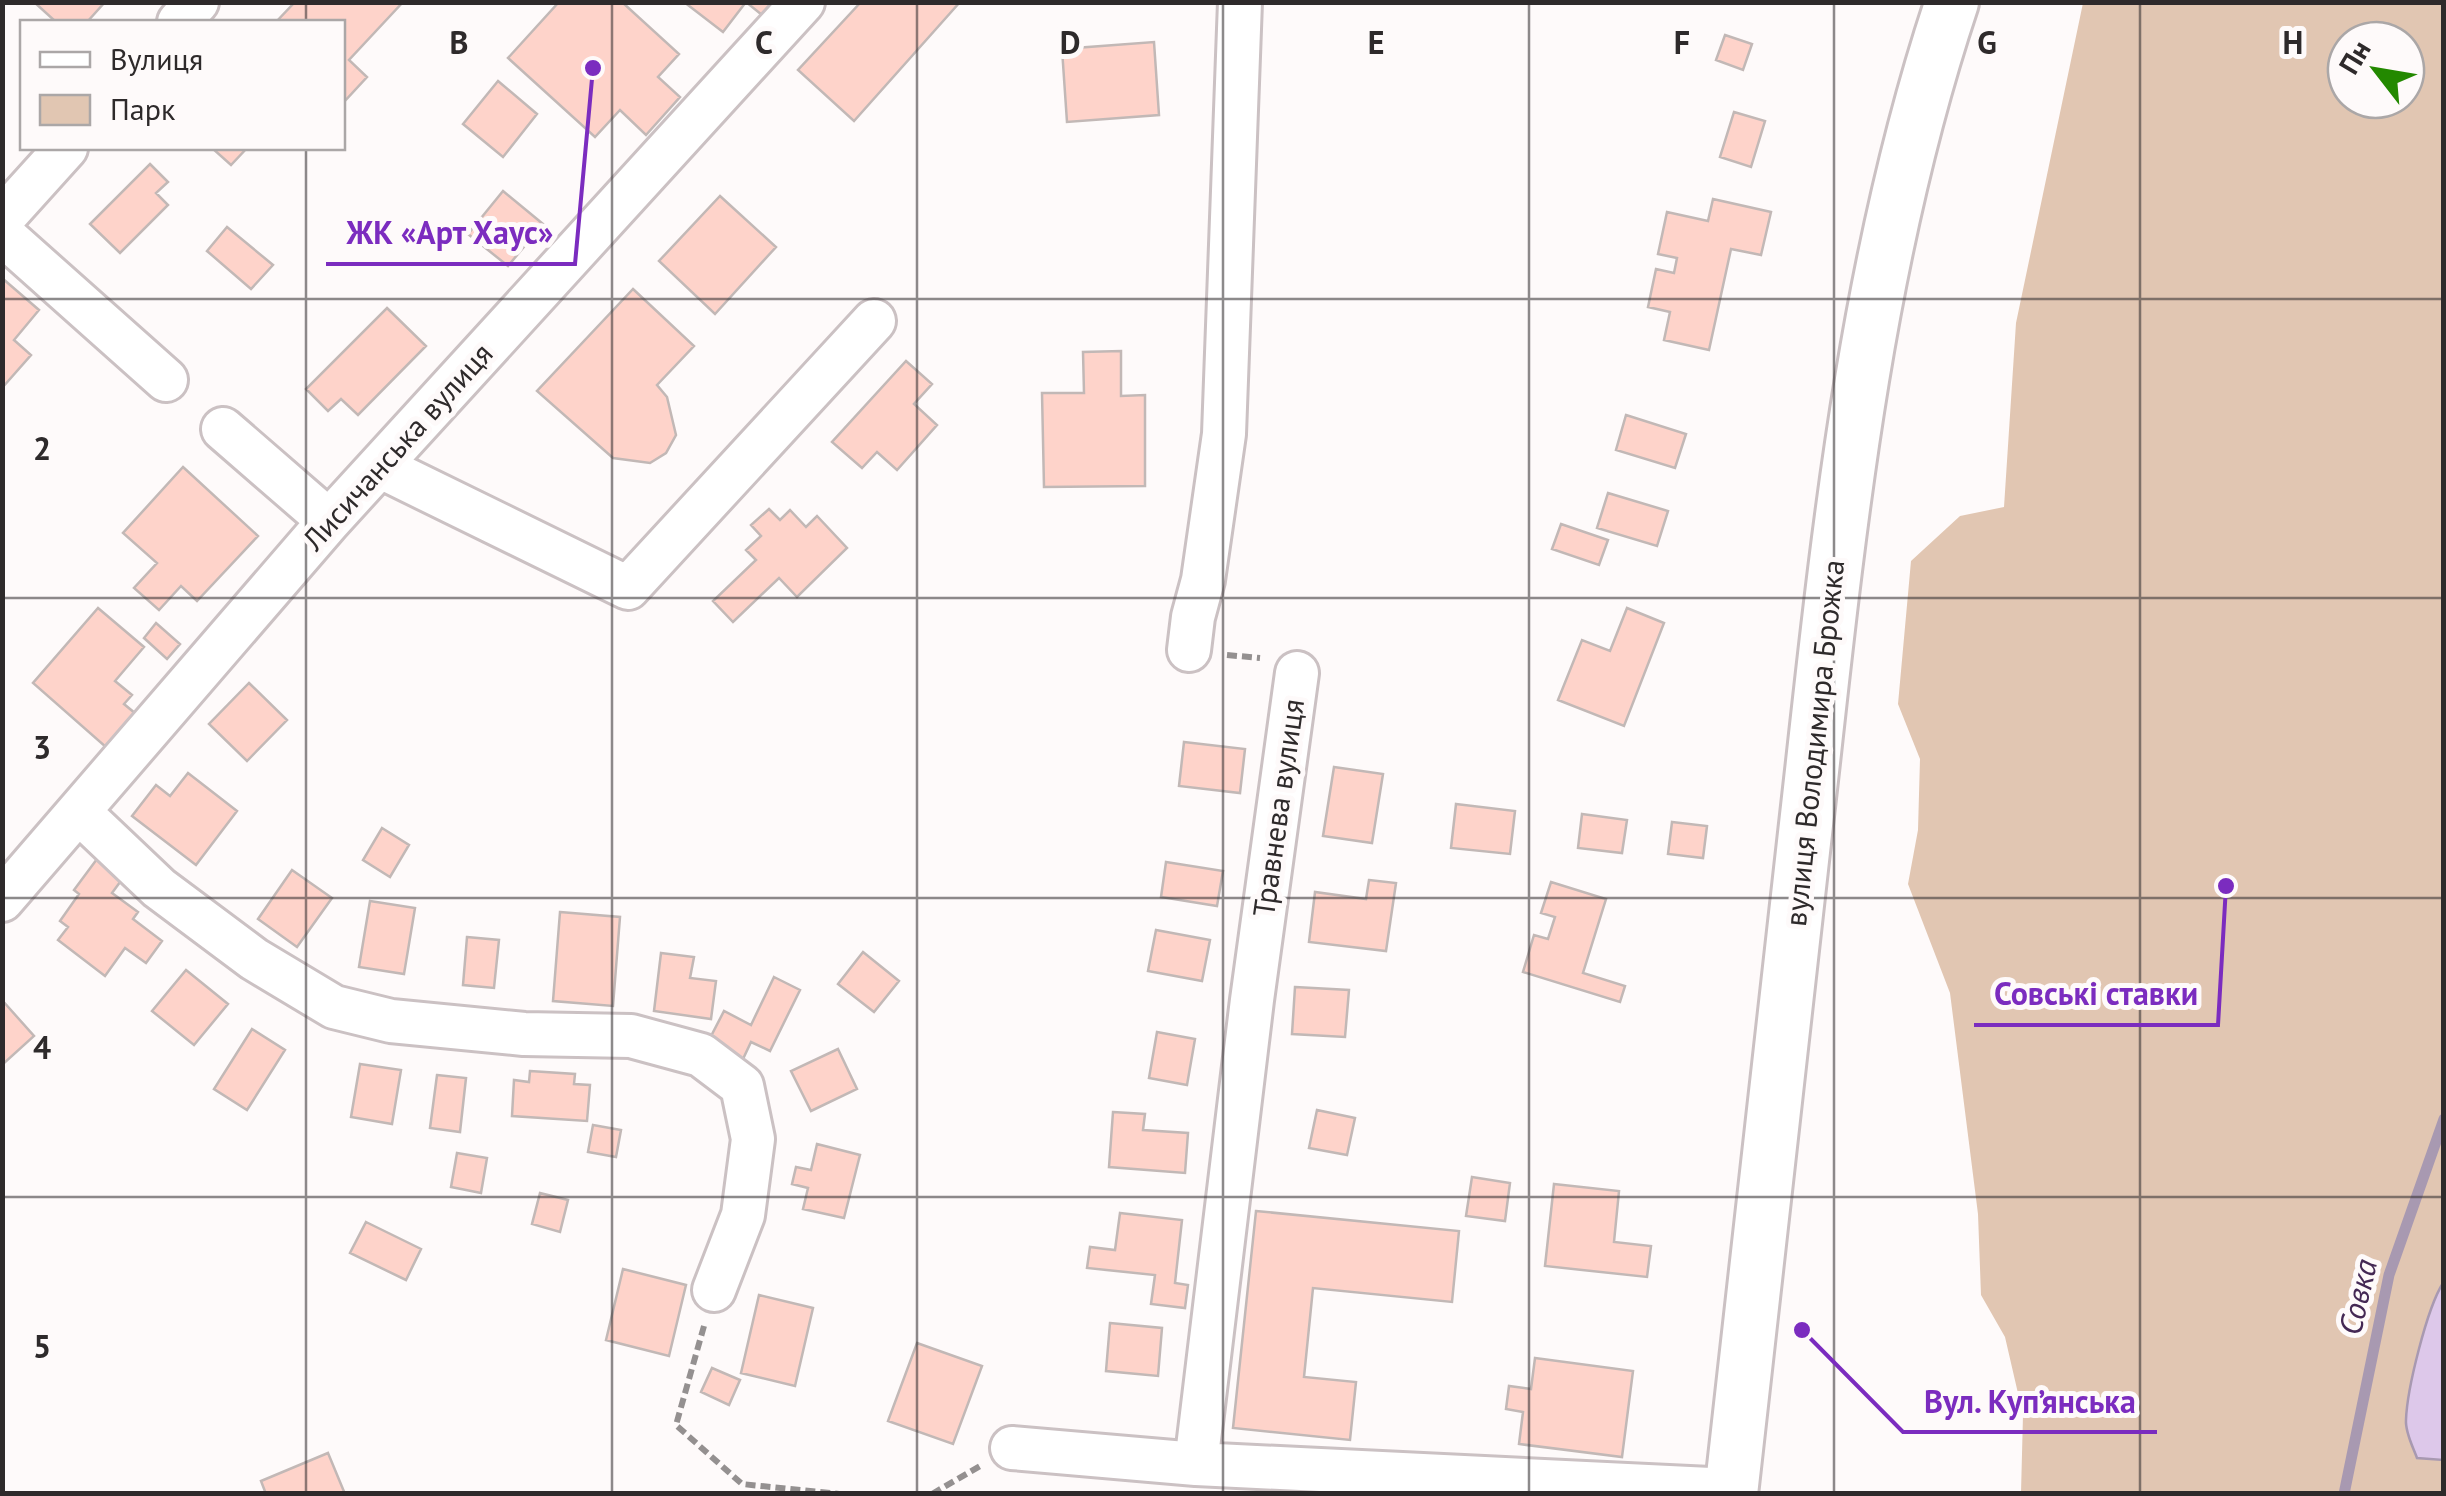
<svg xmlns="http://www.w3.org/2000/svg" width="2446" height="1496" font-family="'PT Sans',sans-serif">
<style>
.green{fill:#e1c6b2;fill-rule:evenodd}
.water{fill:#ddc8ea;stroke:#a899b1;stroke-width:2.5}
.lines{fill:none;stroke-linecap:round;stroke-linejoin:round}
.stream{stroke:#a899b1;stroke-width:11}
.building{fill:#fed3ca;stroke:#c2b8b6;stroke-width:2.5}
.minor-casing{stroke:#cbc1c3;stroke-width:48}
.major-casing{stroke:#cbc1c3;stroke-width:58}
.path{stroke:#949090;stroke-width:6;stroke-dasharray:10 5;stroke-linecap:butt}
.minor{stroke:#fff;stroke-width:42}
.major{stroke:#fff;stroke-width:52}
.grid{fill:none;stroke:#2e2a2b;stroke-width:2.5;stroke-opacity:0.55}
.labels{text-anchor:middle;stroke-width:10;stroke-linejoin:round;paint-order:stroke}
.street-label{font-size:30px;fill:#2e2a2b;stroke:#fefafa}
.water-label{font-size:32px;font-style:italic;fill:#442854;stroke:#fefafa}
.grid-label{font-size:32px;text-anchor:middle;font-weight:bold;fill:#2e2a2b;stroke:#fefafa;stroke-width:10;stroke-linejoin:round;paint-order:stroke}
.leader{fill:none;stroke:#7b2cbf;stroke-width:4}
.callout-dot{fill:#7b2cbf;stroke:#fefafa;stroke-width:4}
.callout-label{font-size:32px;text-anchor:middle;font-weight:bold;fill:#7b2cbf;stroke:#fefafa;stroke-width:10;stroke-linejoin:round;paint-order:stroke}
</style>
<rect width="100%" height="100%" fill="#fefafa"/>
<path class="green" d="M2083,3H2443L2444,1283C2427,1308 2407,1389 2406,1420C2405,1432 2413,1447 2417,1458L2443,1460V1493H2021L2023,1415L2005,1337L1981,1295L1978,1214L1950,993L1908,884L1918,830L1920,759L1898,704L1911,561L1960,516L2004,507L2016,323ZM2346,40H2406V100H2346Z"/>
<path class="water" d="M2443,1283V1460L2417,1458C2413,1447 2405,1432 2406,1420C2407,1389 2427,1308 2443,1283Z"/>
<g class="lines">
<path class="stream" d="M2344,1494L2389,1275L2444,1119"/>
</g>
<path class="building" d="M34,2H105L87,22H56Z
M295,2H403L349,60L367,77L342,104V22H276Z
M559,2H622L679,54L658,77L680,97L646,135L620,110L595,137L508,58Z
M684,2H746L723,32Z
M746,2H772L762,15Z
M861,2H960L854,121L798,70Z
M1725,35L1752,44L1743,70L1716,60Z
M1154,42L1159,115L1067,122L1062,49Z
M498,81L537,114L503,157L463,124Z
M1734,112L1765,121L1751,167L1720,157Z
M212,148H247L231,165Z
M150,164L168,182L156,193L168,205L120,253L90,224Z
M503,191L543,224L508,266L468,234Z
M720,196L776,247L715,314L659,261Z
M1713,199L1771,212L1761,255L1731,249L1709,350L1664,340L1670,312L1648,307L1656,269L1674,273L1677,258L1658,254L1667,212L1708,221Z
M227,227L273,265L251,289L207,251Z
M2,278L39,310L14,340L31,355L2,388Z
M633,289L694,346L657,385L667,397L676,435L666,453L650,463L613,458L537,391Z
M387,308L426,346L358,415L341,399L328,411L306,389Z
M1121,351V396L1145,395V486L1044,487L1042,393H1084L1083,352Z
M906,361L932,384L914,404L937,425L897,470L877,452L862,468L832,442Z
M1626,415L1686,434L1675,468L1616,450Z
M183,467L258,536L197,601L181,586L159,610L134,588L157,563L123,533Z
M1608,493L1668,511L1657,546L1597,528Z
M769,509L780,520L790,510L806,527L817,516L847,548L797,597L779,578L733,622L713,601L756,560L746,550L761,536L751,525Z
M1561,524L1608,540L1599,565L1552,549Z
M98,608L144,647L115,681L132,695L124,704L136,714L107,748L33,683Z
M1627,608L1664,623L1624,726L1558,700L1582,640L1610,651Z
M156,623L180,644L167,659L144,638Z
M249,683L287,720L247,761L209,724Z
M1184,742L1245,749L1240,793L1179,786Z
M1334,767L1383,774L1372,843L1323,836Z
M188,773L237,811L196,865L132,816L156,785L170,796Z
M1456,804L1515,811L1510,854L1451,848Z
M1582,814L1627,820L1622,853L1578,848Z
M1672,822L1707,826L1703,858L1668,854Z
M382,828L409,845L390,877L363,860Z
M97,859L123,878L112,893L138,912L133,919L162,941L146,963L125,948L105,976L58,940L68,927L60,921L79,894L74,890Z
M1166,862L1223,871L1217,906L1161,897Z
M292,870L332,898L297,947L258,919Z
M1369,880L1396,883L1386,951L1309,942L1315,892L1366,899Z
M1551,882L1606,899L1583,973L1625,986L1620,1002L1523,972L1534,935L1548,939L1555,917L1541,913Z
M370,901L415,908L404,974L359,967Z
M560,912L620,917L613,1006L553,1001Z
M1156,930L1210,940L1202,981L1148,971Z
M467,937L499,940L494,988L463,985Z
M863,952L899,981L874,1012L838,984Z
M661,953L694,957L690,978L716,981L711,1019L654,1011Z
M186,970L228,1004L194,1045L152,1011Z
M774,977L800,990L770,1051L751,1042L743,1059L708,1042L724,1011L751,1025Z
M1295,987L1349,990L1345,1037L1292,1034Z
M2,1000L34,1036L2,1065Z
M252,1029L285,1050L247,1110L214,1089Z
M1157,1032L1195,1039L1187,1085L1149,1078Z
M838,1049L857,1089L811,1111L791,1071Z
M360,1064L401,1070L392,1124L351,1117Z
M530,1071L575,1074L574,1084L590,1085L587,1121L512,1116L514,1080L529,1082Z
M437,1075L466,1078L460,1132L430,1128Z
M1317,1110L1355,1118L1347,1155L1309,1148Z
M1113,1112L1145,1114L1143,1130L1188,1133L1185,1173L1109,1167Z
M593,1125L621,1130L616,1157L588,1152Z
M817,1144L860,1155L844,1218L803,1209L808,1188L792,1184L796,1167L811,1170Z
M457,1153L487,1158L481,1193L451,1187Z
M1472,1177L1510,1183L1505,1221L1466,1216Z
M1554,1184L1619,1191L1614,1242L1651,1246L1647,1277L1545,1266Z
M540,1193L568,1200L560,1232L532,1224Z
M1256,1211L1459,1231L1452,1302L1313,1288L1304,1377L1356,1382L1350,1440L1233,1428Z
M1120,1213L1182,1220L1175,1283L1188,1285L1185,1308L1151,1304L1155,1275L1087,1268L1090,1247L1115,1250Z
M366,1222L421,1249L406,1280L350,1253Z
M623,1269L686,1285L669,1356L606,1340Z
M759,1295L813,1308L795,1386L741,1373Z
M1110,1323L1162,1328L1158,1376L1106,1371Z
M917,1343L982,1366L953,1444L888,1421Z
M1535,1358L1633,1371L1622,1457L1519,1444L1523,1412L1506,1409L1509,1386L1531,1389Z
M712,1368L740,1380L729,1405L701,1392Z
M328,1453L345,1494H266L261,1481Z"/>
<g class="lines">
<g class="minor-casing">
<path id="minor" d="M179,22L197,2
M2,219L66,148
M2,234L166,380
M223,429L329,521
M381,467L628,588L874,321
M1189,650L1193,617L1203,580L1224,434L1240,2
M80,813L159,888L254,959L334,1007L391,1021L524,1034L631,1036L701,1055L742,1086L753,1139L743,1215L714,1290
M2,900L329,521L803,2
M1012,1448L1196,1464L1731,1490
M1196,1464L1252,1000L1297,673"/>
</g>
<g class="major-casing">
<path id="major" d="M1731,1494C1759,1250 1785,1006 1813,762C1841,507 1870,247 1952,2"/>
</g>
<path class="path" d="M1227,655L1260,658
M704,1326L676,1425L742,1484L839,1494
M932,1494L980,1466"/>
<use href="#minor" class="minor"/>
<use href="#major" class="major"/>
</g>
<path class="grid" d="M306,2V22M612,2V1494M917,2V1494M1223,2V1494M1529,2V1494M1834,2V1494M2140,2V1494M306,148V1494M2,299H2444M2,598H2444M2,898H2444M2,1197H2444"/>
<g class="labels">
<g class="street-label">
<text transform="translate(398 447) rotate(-48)" y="10">Лисичанська вулиця</text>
<text transform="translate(1815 743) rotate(-84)" y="10">вулиця Володимира Брожка</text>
<text transform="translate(1279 808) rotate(-82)" y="10">Травнева вулиця</text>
</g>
<g class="water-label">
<text transform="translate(2358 1297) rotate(-77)" y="11">Совка</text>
</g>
</g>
<g class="grid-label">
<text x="459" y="54">B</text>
<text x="764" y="54">C</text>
<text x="1070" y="54">D</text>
<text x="1376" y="54">E</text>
<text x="1682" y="54">F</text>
<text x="1987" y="54">G</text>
<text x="2293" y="54">H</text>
<text x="42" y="460">2</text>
<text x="42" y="759">3</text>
<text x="42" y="1059">4</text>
<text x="42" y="1358">5</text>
</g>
<path class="leader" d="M593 68L575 264H326M2226 886L2218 1025H1974M1802 1330L1903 1432H2157"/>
<g class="callout-dot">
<circle cx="593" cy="68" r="10"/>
<circle cx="2226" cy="886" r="10"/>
<circle cx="1802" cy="1330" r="10"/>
</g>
<g class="callout-label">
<text x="450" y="244">ЖК «Арт Хаус»</text>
<text x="2096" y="1005">Совські ставки</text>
<text x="2030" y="1413">Вул. Куп’янська</text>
</g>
<rect width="2446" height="1496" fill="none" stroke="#2e2a2b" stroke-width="10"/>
<rect x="20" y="20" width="325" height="130" fill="#fefafa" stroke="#aba7a7" stroke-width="2.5"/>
<rect x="40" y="52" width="50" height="15" fill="#ffffff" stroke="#aba7a7" stroke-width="2.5"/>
<text x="110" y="70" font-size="30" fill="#2e2a2b">Вулиця</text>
<rect x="40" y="95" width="50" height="30" fill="#e1c6b2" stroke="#aba7a7" stroke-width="2.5"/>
<text x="110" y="120" font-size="30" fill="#2e2a2b">Парк</text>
<g transform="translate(2376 70) rotate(301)"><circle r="48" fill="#fefafa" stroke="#aba7a7" stroke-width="2.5"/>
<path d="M0-8L18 38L0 25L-18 38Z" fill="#238900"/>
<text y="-15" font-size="28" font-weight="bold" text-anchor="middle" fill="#2e2a2b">Пн</text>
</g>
</svg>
